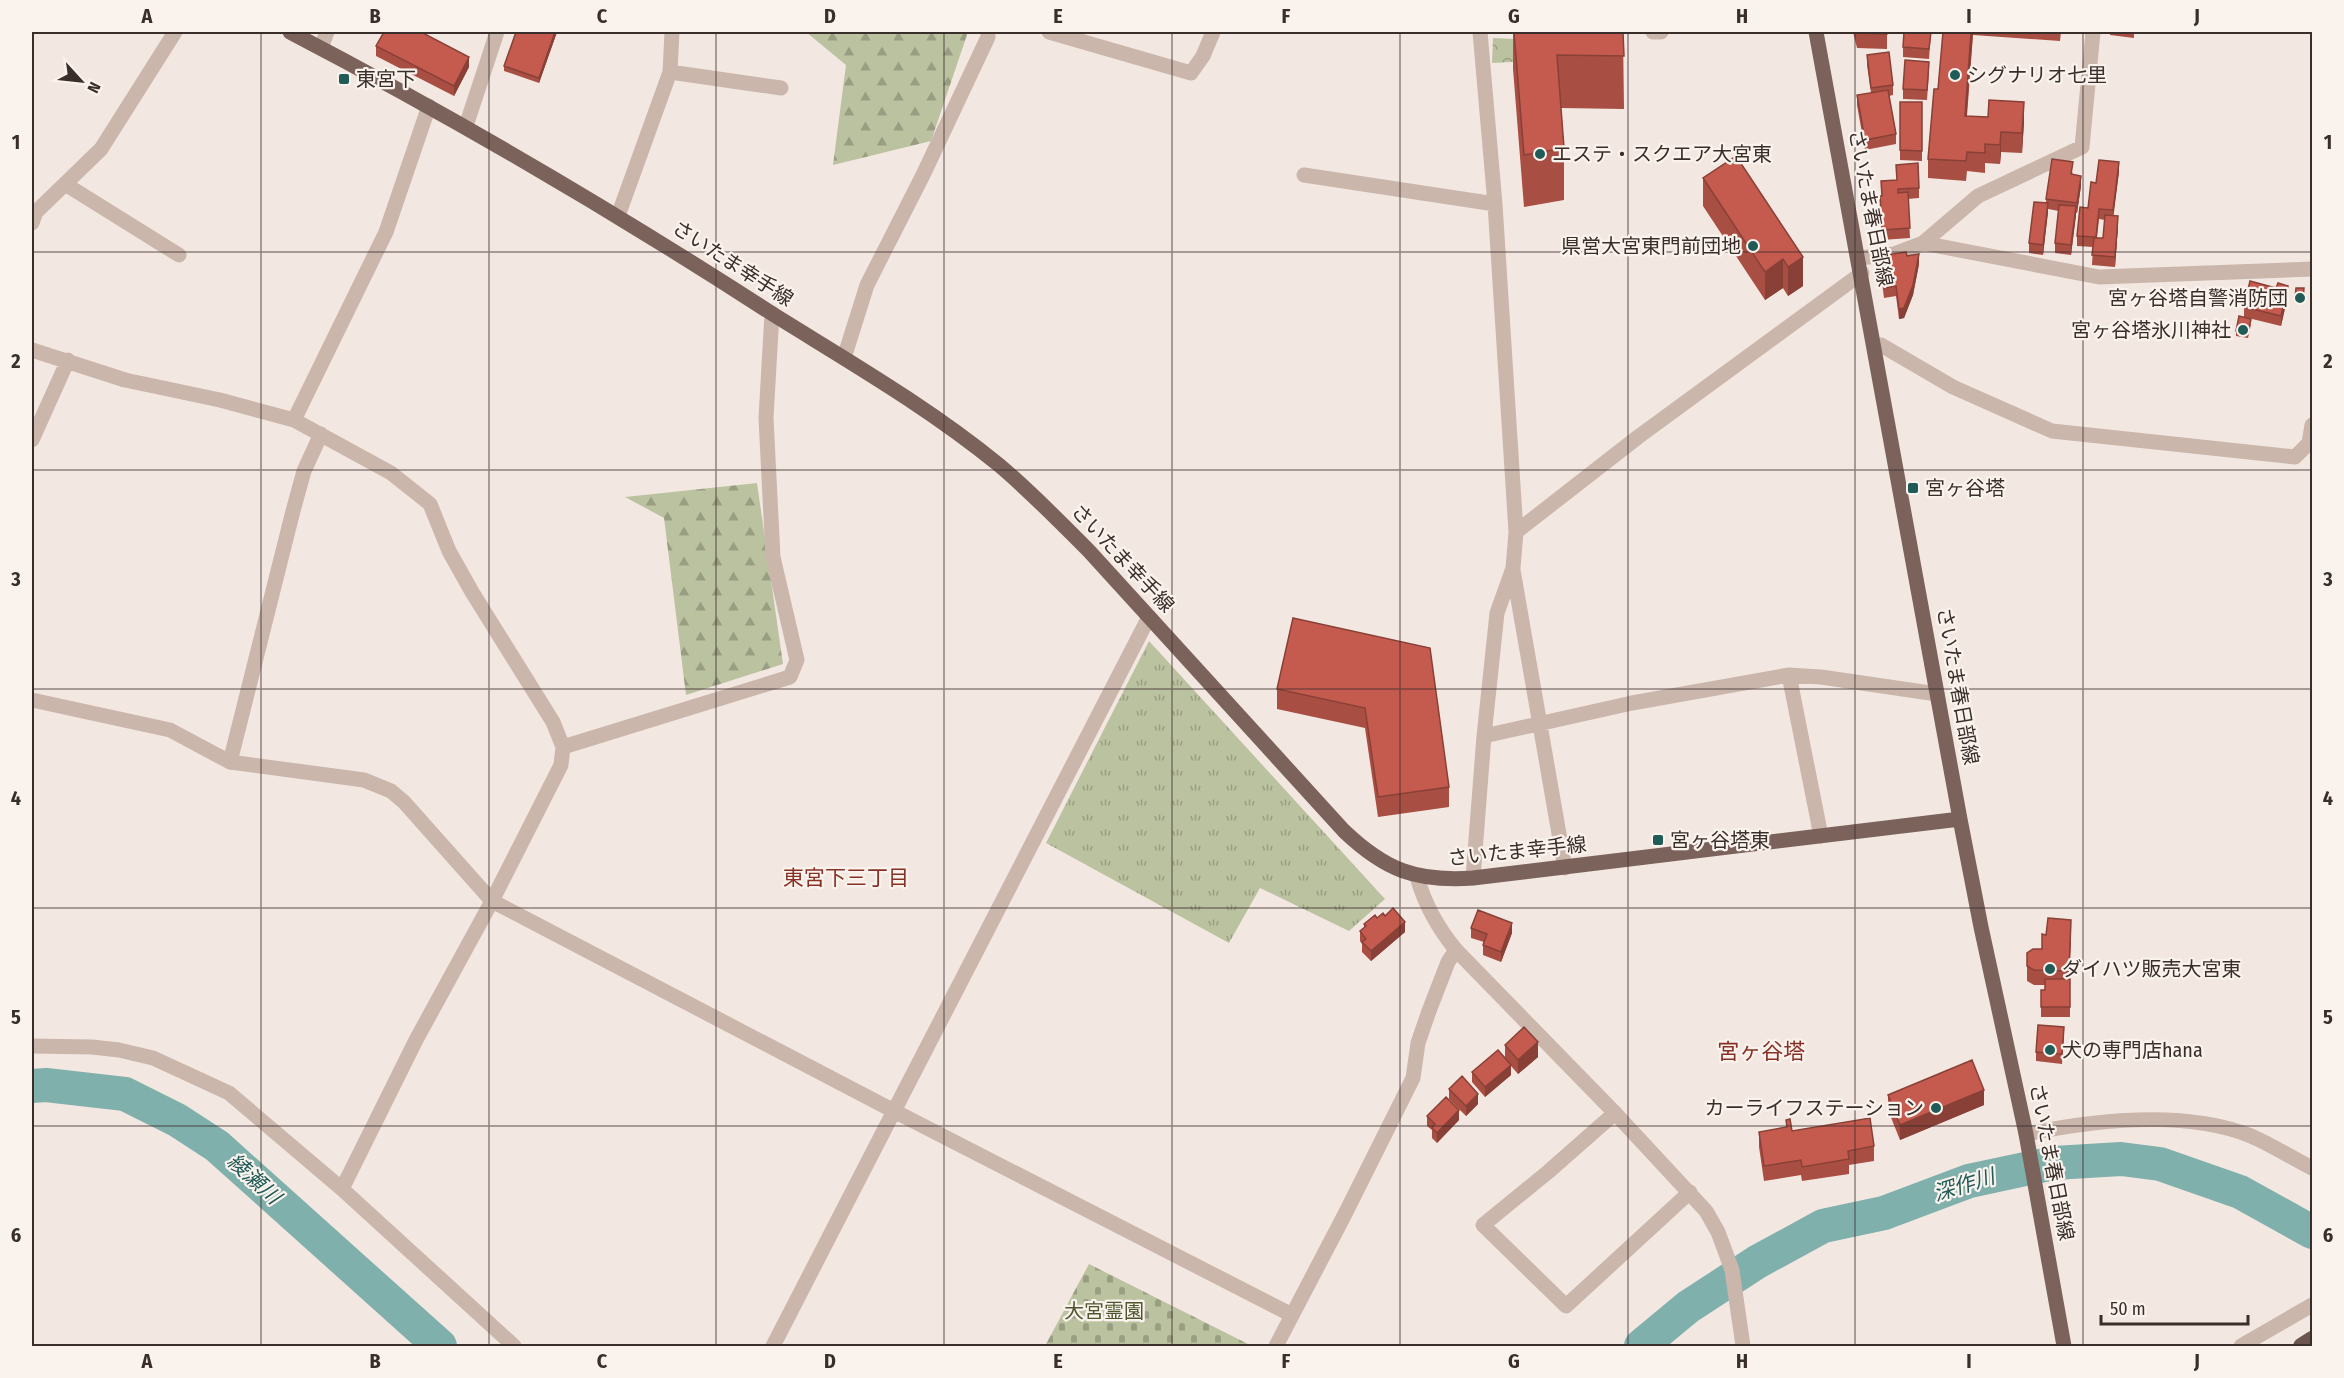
<svg xmlns="http://www.w3.org/2000/svg" width="2344" height="1378" font-family="'Fira Sans Condensed','Noto Sans JP',sans-serif">
<style>
.grass{fill:url(#grass-tufts)}
.forest{fill:url(#forest-firs)}
.cemetery{fill:url(#cemetery-stones)}
.park{fill:url(#park-crowns)}
.lines{fill:none;stroke-linecap:round;stroke-linejoin:round}
.river{stroke:#80b0ac;stroke-width:34}
.minor{stroke:#cbb6ac;stroke-width:15}
.tertiary{stroke:#cbb6ac;stroke-width:15}
.primary{stroke:#7b635c;stroke-width:15}
.trunk{stroke:#6a554f;stroke-width:16}
.wall{fill:#a94e43;fill-rule:evenodd}
.shaded-wall{fill:#894037}
.building{fill:#c45b4e;stroke:#894037;stroke-width:1.5}
.grid{fill:none;stroke:#3a2e2b;stroke-width:1.5;stroke-opacity:0.55}
.poi-dot{fill:#215b57;stroke:#faf3ed;stroke-width:2}
.labels{text-anchor:middle;stroke-width:4.5;stroke-linejoin:round;paint-order:stroke}
.poi-label{font-size:20px;fill:#3a2e2b;stroke:#faf3ed;text-anchor:start}
.street-label{font-size:20px;fill:#3a2e2b;stroke:#faf3ed}
.park-label{font-size:20px;fill:#4e582f;stroke:#faf3ed}
.neighbourhood-label{font-size:21px;fill:#873025;stroke:#faf3ed}
.water-label{font-size:21px;font-style:italic;fill:#215b57;stroke:#faf3ed}
.quarter-label{font-size:22px;fill:#873025;stroke:#faf3ed}
.neatline{fill:none;stroke:#3a2e2b;stroke-width:2}
.grid-label{font-size:20px;text-anchor:middle;font-weight:bold;fill:#3a2e2b}
</style>
<defs>
<pattern id="grass-tufts" width="24" height="20" patternUnits="userSpaceOnUse" patternTransform="scale(1.5)"><rect width="24" height="20" fill="#bbc2a0"/><path d="M3 7l-1-3M5 7V3M7 7l1-3M15 17l-1-3M17 17v-4M19 17l1-3" fill="none" stroke="#999e83"/></pattern>
<pattern id="forest-firs" width="22" height="20" patternUnits="userSpaceOnUse" patternTransform="scale(1.5)"><rect width="22" height="20" fill="#bbc2a0"/><path d="M5 1l3.5 6h-7zM16 11l3.5 6h-7z" fill="#999e83"/></pattern>
<pattern id="cemetery-stones" width="16" height="16" patternUnits="userSpaceOnUse" patternTransform="scale(1.5)"><rect width="16" height="16" fill="#bbc2a0"/><path d="M2 7V4a2 2 0 0 1 4 0v3zM10 15v-3a2 2 0 0 1 4 0v3z" fill="#999e83"/></pattern>
<pattern id="park-crowns" width="20" height="18" patternUnits="userSpaceOnUse" patternTransform="scale(1.5)"><rect width="20" height="18" fill="#bbc2a0"/><path d="M2 6a3 3 0 1 1 6 0M12 15a3 3 0 1 1 6 0" fill="none" stroke="#999e83"/></pattern>
</defs>
<rect width="100%" height="100%" fill="#f3e8e1"/>
<path class="grass" d="M1149,641L1385,899L1349,931L1260,888L1229,943L1046,843Z"/>
<path class="forest" d="M806,32H968L931,141L833,165L846,65Z
M757,483L783,664L686,695L664,518L625,497Z"/>
<path class="cemetery" d="M1089,1264L1252,1346H1045Z"/>
<path class="park" d="M1493,38L1554,41L1553,60L1492,63Z"/>
<g class="lines">
<path class="river" d="M32,1086L46,1085L125,1094L177,1120L217,1146L440,1346
M1641,1346L1688,1307L1757,1262L1823,1226L1884,1213L1969,1181L2054,1163L2121,1159L2160,1164L2240,1192L2312,1232"/>
<path class="minor" d="M1049,32L1191,73L1203,56L1213,32
M1653,32H1661
M321,48L327,32
M670,72L781,88
M466,126L497,32
M1304,175L1495,204
M65,184L179,255
M618,216L670,72L672,32
M32,223L36,212L101,149L175,32
M1923,243L2099,277L2312,269
M1859,258L1894,254L1923,243L1978,196L2082,147L2093,32
M1875,347L1881,345L1953,387L2052,431L2295,457L2309,443L2312,425
M32,350L125,380L220,400L294,420L391,473L430,504L449,551L472,592L553,722L563,747L561,765L492,901L416,1040L342,1189
M844,358L867,285L923,175L988,37V32
M294,420L386,232L429,106
M32,440L68,360
M1516,532L1638,437L1862,273
M1513,570L1565,868
M1789,675L1821,836
M1484,736L1632,703L1789,675L1821,677L1937,694
M563,747L790,677L797,660L773,557L766,418L772,313
M230,762L293,511L304,471L321,434
M1473,878L1484,736L1497,613L1513,568L1516,532L1495,204L1480,32
M32,1046L92,1047L119,1050L153,1058L229,1093L342,1189L514,1346
M1615,1113L1548,1172L1483,1225L1566,1306L1690,1192
M2026,1134C2095,1120 2184,1109 2251,1136C2272,1145 2292,1158 2312,1168
M773,1346L894,1111L1292,1315
M1276,1346L1345,1214L1413,1078L1418,1043L1429,1011L1448,962L1456,950
M2241,1346L2312,1305"/>
<path class="tertiary" d="M32,700L170,730L230,762L364,780L391,791L404,802L492,901L894,1111L1149,617
M1417,877C1425,905 1437,927 1456,950L1615,1113L1706,1211L1718,1232L1732,1270L1743,1346"/>
<path class="primary" d="M290,32C455,118 615,212 771,313C848,361 928,407 999,465C1031,492 1060,522 1089,551L1344,831C1385,870 1416,882 1473,878L1960,819
M1816,32L1960,819L1981,927L2026,1134L2064,1346"/>
<path class="trunk" d="M2301,1346L2312,1339"/>
</g>
<path class="wall" d="M557,32L539,83L504,71V66Z
M1513,32H1623L1624,109L1561,108L1564,148V200L1524,207L1513,69Z
M1853,32H1887V49L1857,48Z
M1931,32L1929,59L1903,57V47Z
M1943,32H2061L2060,41L1973,35L1967,116L2024,122L2022,153L2001,152L2000,164L1985,163V173L1967,171L1966,181L1928,178V159L1938,89Z
M2110,32H2134V38L2110,35Z
M376,46L469,67L454,96L376,56Z
M1867,55L1893,85V95L1889,96L1896,134V144L1865,150L1857,105V95L1871,93L1867,65Z
M1929,72L1927,100L1903,99V89Z
M1900,102H1922V161L1900,160Z
M1896,165L1919,188V198L1908,199L1910,238L1882,240L1880,206V196H1882L1881,181L1897,180Z
M2073,172L2072,175L2081,186L2077,213H2076L2071,255L2055,253V243L2059,211L2048,209L2043,255L2029,253V243L2046,203V199Z
M2119,172L2113,215L2118,226L2115,267L2092,265L2093,247L2077,246V236L2088,208L2096,183ZM2099,219L2105,220L2103,238H2097Z
M1703,178L1803,257V286L1788,296L1783,288L1765,300L1703,206Z
M1880,256H1907L1919,264L1913,295L1904,318L1899,319L1896,296L1884,298L1880,266Z
M2296,288H2304L2303,304L2295,303Z
M2288,295L2281,326L2244,317V307Z
M2251,324L2248,338L2236,336V331Z
M1293,618L1449,787V807L1378,817L1365,728L1277,709V689Z
M1385,916L1405,932L1371,961L1362,952V944L1360,941V931L1364,928V924L1377,918Z
M1471,928L1512,933L1501,962L1483,955V945L1484,942L1471,938Z
M2071,934L2069,979H2070V1017H2041V990H2045V985H2034L2027,981V953L2042,949L2046,935Z
M2064,1037L2062,1064L2036,1061V1052Z
M1505,1045L1538,1057L1518,1074L1511,1066V1075L1485,1097L1472,1082V1072L1505,1058Z
M1449,1089L1478,1104L1466,1116L1449,1099Z
M1888,1095L1984,1105L1900,1140L1888,1110Z
M1427,1116L1459,1120L1437,1143L1432,1138V1130L1427,1126Z
M1786,1120L1792,1131L1874,1146V1161L1849,1165V1174L1802,1181L1801,1175L1764,1181L1759,1147V1132L1786,1128Z"/>
<path class="shaded-wall" d="M555,32H557L539,83V78Z
M1971,32H1973L1965,135V116Z
M469,57V67L454,96V86Z
M2024,102V122L2022,153V133Z
M2001,132V152L2000,164V145Z
M2119,162V172L2113,220V210Z
M2081,176V186L2077,213V203Z
M2048,203V213L2043,255V245Z
M2076,206V216L2071,255V245Z
M2118,216V226L2115,267V257Z
M1919,254V264L1913,295L1904,318L1899,319V309Z
M1803,257V286L1788,296V267Z
M1783,259V288L1765,300V272Z
M2288,286V295L2281,326V316Z
M2071,920V934L2069,986V971Z
M1405,922V932L1371,961V951Z
M1512,923V933L1501,962V952Z
M1538,1042V1057L1518,1074V1060Z
M1511,1065V1075L1485,1097V1087Z
M1984,1090V1105L1900,1140V1125Z
M1478,1094V1104L1466,1116V1106Z
M1459,1110V1120L1437,1143V1133Z"/>
<path class="building" d="M384,32H421L469,57L454,86L376,46Z
M516,32H555L539,78L504,66Z
M1514,32H1623L1624,56L1557,55L1564,148L1524,155Z
M1856,32H1887V34L1857,33Z
M1904,32H1931L1929,49L1903,47Z
M1943,32H1971L1965,116L1988,117L1989,100L2024,102L2022,133L2001,132L2000,145L1985,144V153L1967,152L1966,161L1928,159L1934,89H1938Z
M1889,52L1893,85L1871,88L1867,55Z
M1905,60L1929,62L1927,90L1903,89Z
M1888,90L1896,134L1865,140L1857,95Z
M1900,102H1922V151L1900,150Z
M1736,156L1803,257L1788,267L1783,259L1765,272L1703,178Z
M2052,159L2073,162L2071,174L2081,176L2077,203L2046,199Z
M2099,160L2119,162L2113,210L2099,209L2096,237L2077,236L2080,207L2088,208L2091,182L2096,183Z
M1918,163L1919,188L1898,189V193L1908,192L1910,228L1882,230L1880,196H1882L1881,181L1897,180L1896,165Z
M2034,202L2048,203L2043,245L2029,243Z
M2059,205L2076,206L2071,245L2055,243Z
M2105,215L2118,216L2115,257L2092,255L2094,238H2103Z
M1906,252L1907,256L1919,254L1913,285L1904,308L1899,309L1896,286L1884,288L1880,256Z
M2250,281L2276,288L2278,283L2288,286L2281,316L2244,307Z
M2296,288H2304L2303,299L2295,298Z
M2239,316L2251,319L2248,333L2236,331Z
M1293,618L1430,648L1449,787L1378,797L1365,708L1277,689Z
M1393,908L1405,922L1371,951L1362,942L1366,939L1360,931L1366,926L1364,924L1375,915L1377,918L1383,913L1385,916Z
M1478,910L1512,923L1501,952L1483,945L1487,934L1471,928Z
M2048,918L2071,920L2069,971L2034,970L2027,966V953L2033,949H2042V934L2046,935Z
M2045,979H2070V1007H2041V990H2045Z
M2038,1025L2064,1027L2062,1054L2036,1052Z
M1524,1027L1538,1042L1518,1060L1505,1045Z
M1498,1050L1511,1065L1485,1087L1472,1072Z
M1972,1060L1984,1090L1900,1125L1888,1095Z
M1462,1076L1478,1094L1466,1106L1449,1089Z
M1446,1097L1459,1110L1437,1133L1432,1128L1435,1124L1427,1116Z
M1870,1118L1874,1146L1848,1151L1849,1159L1802,1167L1801,1160L1764,1166L1759,1132L1787,1127L1786,1120L1790,1119L1792,1131Z"/>
<path class="grid" d="M261,32V1346M489,32V1346M716,32V1346M944,32V1346M1172,32V1346M1400,32V1346M1628,32V1346M1855,32V1346M2083,32V1346M32,252H2312M32,470H2312M32,689H2312M32,908H2312M32,1126H2312"/>
<g class="poi-dot">
<circle cx="1955" cy="75" r="6"/>
<rect x="338" y="73" width="12" height="12" rx="3"/>
<circle cx="1540" cy="154" r="6"/>
<circle cx="1753" cy="246" r="6"/>
<circle cx="2300" cy="298" r="6"/>
<circle cx="2243" cy="330" r="6"/>
<rect x="1907" y="482" width="12" height="12" rx="3"/>
<rect x="1652" y="834" width="12" height="12" rx="3"/>
<circle cx="2050" cy="969" r="6"/>
<circle cx="2050" cy="1050" r="6"/>
<circle cx="1936" cy="1108" r="6"/>
</g>
<g class="labels">
<g class="poi-label">
<text x="1967" y="82">シグナリオ七里</text>
<text x="356" y="86">東宮下</text>
<text x="1552" y="161">エステ・スクエア大宮東</text>
<text x="1741" y="253" text-anchor="end">県営大宮東門前団地</text>
<text x="2288" y="305" text-anchor="end">宮ヶ谷塔自警消防団</text>
<text x="2231" y="337" text-anchor="end">宮ヶ谷塔氷川神社</text>
<text x="1925" y="495">宮ヶ谷塔</text>
<text x="1670" y="847">宮ヶ谷塔東</text>
<text x="2062" y="976">ダイハツ販売大宮東</text>
<text x="2062" y="1057">犬の専門店hana</text>
<text x="1924" y="1115" text-anchor="end">カーライフステーション</text>
</g>
<g class="street-label">
<text transform="translate(1871 208) rotate(79)" y="7">さいたま春日部線</text>
<text transform="translate(733 263) rotate(33)" y="7">さいたま幸手線</text>
<text transform="translate(1123 558) rotate(47)" y="7">さいたま幸手線</text>
<text transform="translate(1958 686) rotate(80)" y="7">さいたま春日部線</text>
<text transform="translate(1517 851) rotate(-6)" y="7">さいたま幸手線</text>
<text transform="translate(2052 1162) rotate(79)" y="7">さいたま春日部線</text>
</g>
<g class="park-label">
<text x="1104" y="1318">大宮霊園</text>
</g>
<g class="neighbourhood-label">
<text x="846" y="885">東宮下三丁目</text>
</g>
<g class="water-label">
<text transform="translate(254 1179) rotate(42)" y="7">綾瀬川</text>
<text transform="translate(1964 1185) rotate(-17)" y="7">深作川</text>
</g>
<g class="quarter-label">
<text x="1761" y="1059">宮ヶ谷塔</text>
</g>
</g>
<rect width="2344" height="1378" fill="none" stroke="#faf3ed" stroke-width="66"/>
<g transform="translate(81 81) rotate(117)" stroke="#faf3ed" stroke-width="4.5" paint-order="stroke">
<path d="M0-4.5L10 22L0 15L-10 22Z" fill="#3a2e2b"/>
<text y="-9" font-size="16" font-weight="bold" text-anchor="middle" fill="#3a2e2b">N</text>
</g>
<path d="M2101 1315v9h147v-9" fill="none" stroke="#3a2e2b" stroke-width="3"/>
<text x="2110" y="1315" font-size="18" fill="#3a2e2b" stroke="#faf3ed" stroke-width="4.5" paint-order="stroke">50 m</text>
<rect x="33" y="33" width="2278" height="1312" class="neatline"/>
<g class="grid-label">
<text x="147" y="23">A</text>
<text x="375" y="23">B</text>
<text x="602" y="23">C</text>
<text x="830" y="23">D</text>
<text x="1058" y="23">E</text>
<text x="1286" y="23">F</text>
<text x="1514" y="23">G</text>
<text x="1742" y="23">H</text>
<text x="1969" y="23">I</text>
<text x="2197" y="23">J</text>
<text x="16" y="149">1</text>
<text x="2328" y="149">1</text>
<text x="16" y="368">2</text>
<text x="2328" y="368">2</text>
<text x="16" y="586">3</text>
<text x="2328" y="586">3</text>
<text x="16" y="805">4</text>
<text x="2328" y="805">4</text>
<text x="16" y="1024">5</text>
<text x="2328" y="1024">5</text>
<text x="16" y="1242">6</text>
<text x="2328" y="1242">6</text>
<text x="147" y="1368">A</text>
<text x="375" y="1368">B</text>
<text x="602" y="1368">C</text>
<text x="830" y="1368">D</text>
<text x="1058" y="1368">E</text>
<text x="1286" y="1368">F</text>
<text x="1514" y="1368">G</text>
<text x="1742" y="1368">H</text>
<text x="1969" y="1368">I</text>
<text x="2197" y="1368">J</text>
</g>
</svg>
